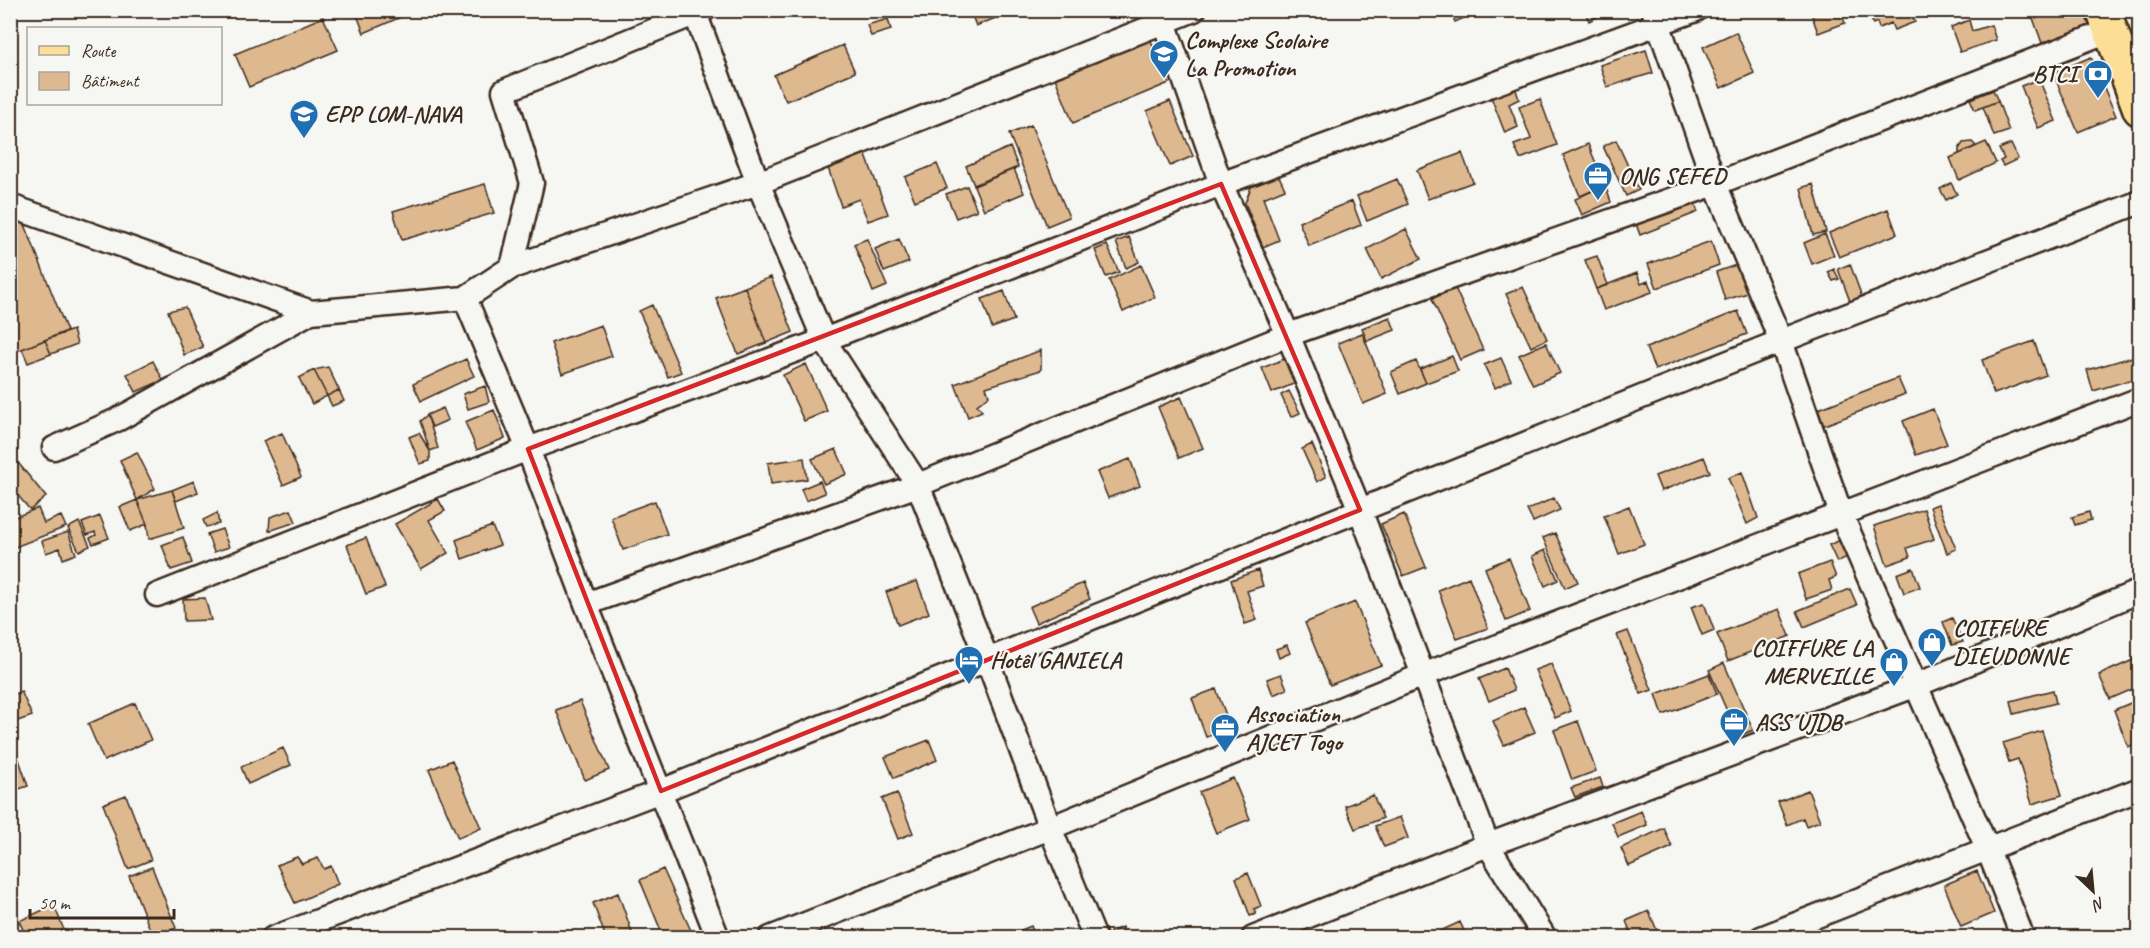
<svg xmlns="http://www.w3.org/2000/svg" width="2150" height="948" font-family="Caveat,sans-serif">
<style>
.building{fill:#deb88f;stroke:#3b2a1e;stroke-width:1.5}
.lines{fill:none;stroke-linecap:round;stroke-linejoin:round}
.street-casing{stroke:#3b2a1e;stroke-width:27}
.primary-casing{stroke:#3b2a1e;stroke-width:38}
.street{stroke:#f6f6f2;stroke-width:22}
.primary{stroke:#fdde96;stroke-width:33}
.marked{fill:none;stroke:#d62828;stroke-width:4.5;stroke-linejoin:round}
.labels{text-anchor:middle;stroke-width:4.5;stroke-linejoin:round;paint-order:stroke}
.poi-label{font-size:24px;font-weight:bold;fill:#3b2a1e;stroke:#f6f6f2;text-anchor:start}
</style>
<rect width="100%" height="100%" fill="#f6f6f2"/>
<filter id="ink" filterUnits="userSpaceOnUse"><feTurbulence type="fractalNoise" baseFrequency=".0167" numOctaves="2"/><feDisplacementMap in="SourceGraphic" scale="12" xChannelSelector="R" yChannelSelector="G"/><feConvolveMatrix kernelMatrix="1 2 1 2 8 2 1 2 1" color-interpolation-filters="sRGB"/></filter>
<g filter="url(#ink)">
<path class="building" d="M355,10H417L364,33Z
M970,10H1015L976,26Z
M1450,10H1477L1478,12L1455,22Z
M1584,10H1607L1608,12L1589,21Z
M1810,10H1840L1845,23L1818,33Z
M1877,10H1911L1915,22L1894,30L1891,23L1879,28L1877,22L1873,24L1869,13Z
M2030,10H2050L2052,17L2070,10H2099L2103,21L2042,43Z
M323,17L338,50L249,87L235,54Z
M888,19L891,30L871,36L867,25Z
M1969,20L1972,31L1991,25L1996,40L1960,52L1951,27Z
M1736,32L1754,73L1721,88L1703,47Z
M1148,34L1169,83L1073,123L1053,73Z
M843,45L855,72L786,101L774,75Z
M1646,50L1653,73L1607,87L1600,65Z
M2091,57L2116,116L2078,132L2053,73Z
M2039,79L2056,121L2038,128L2021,86Z
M1515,87L1519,99L1509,104L1518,127L1505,133L1491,97Z
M1993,90L1998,101L1975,110L1970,99Z
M1540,99L1557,145L1520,159L1514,145L1531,139L1519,107Z
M1170,101L1193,156L1170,166L1147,111Z
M1998,101L2009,131L1994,136L1983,107Z
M1031,125L1069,217L1047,226L1009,134Z
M1616,140L1639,190L1626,196L1603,146Z
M1972,142L1976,146L1959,154V149L1963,143Z
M1986,142L1996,163L1959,180L1950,158Z
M1588,144L1605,185L1580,196L1563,155Z
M2011,144L2018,159L2003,166L2000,161L2004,159L1999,149Z
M1010,147L1018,167L974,185L966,166Z
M865,153L888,214L868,221L859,199L841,206L828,168Z
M1462,153L1473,182L1428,199L1417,170Z
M937,164L947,188L915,201L905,177Z
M1014,169L1024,193L984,210L974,186Z
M1279,176L1285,189L1263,198L1279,240L1263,247L1245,203L1251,187Z
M1397,179L1408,204L1367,221L1357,196Z
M1951,183L1957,194L1946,200L1940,189Z
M485,184L494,213L402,240L393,211Z
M1813,184L1826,232L1813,235L1801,188Z
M1605,185L1611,202L1582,215L1575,199Z
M967,186L977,210L956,218L946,194Z
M1693,199L1698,212L1640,235L1635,221Z
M1352,201L1361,225L1309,246L1299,222Z
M1888,209L1897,234L1839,257L1829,233Z
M22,217L67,331L12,353L10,230Z
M1406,229L1421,259L1381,279L1367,249Z
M1825,234L1834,255L1812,264L1804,243Z
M1129,237L1139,262L1126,268L1116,242Z
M867,239L887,286L873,292L854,244Z
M899,239L909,262L884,272L875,249Z
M1711,241L1719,265L1657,288L1648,264Z
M1107,245L1119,272L1106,277L1095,250Z
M1597,256L1608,285L1596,289L1585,260Z
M1739,264L1748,293L1725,300L1716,272Z
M1850,264L1863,300L1851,304L1838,269Z
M1141,265L1155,297L1123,312L1109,280Z
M1834,269L1839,279L1833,281L1828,272Z
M1637,273L1641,284L1648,281L1652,292L1604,310L1596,289Z
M771,277L793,332L766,343L745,287Z
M745,287L766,343L738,354L716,298Z
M1523,287L1547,339L1531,347L1506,294Z
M1455,288L1483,350L1460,360L1432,299Z
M1004,291L1014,320L992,328L982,299Z
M652,305L681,372L668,377L639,311Z
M185,307L203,347L184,355L168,311Z
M1738,311L1747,334L1655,370L1646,348Z
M1390,317L1395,330L1367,341L1362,328Z
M601,325L612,356L562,374L551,343Z
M73,330L77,344L51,354L45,340Z
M1362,333L1387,394L1363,404L1338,343Z
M45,340L51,354L28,363L22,349Z
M2034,341L2046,375L1994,394L1982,360Z
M1546,343L1560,373L1533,385L1519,355Z
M1041,350V370L986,387L989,396L977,405L982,411L968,417L955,384Z
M2139,355L2140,377L2093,391L2087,370Z
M1452,356L1458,371L1426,383L1420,369Z
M1287,358L1298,382L1272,393L1262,368Z
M1501,358L1511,380L1495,388L1484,365Z
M466,359L474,376L421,401L413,384Z
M153,361L163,380L136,392L127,374Z
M1416,361L1426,383L1400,394L1391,372Z
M806,364L827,411L804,421L783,375Z
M328,367L339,390L327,396L314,370Z
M314,370L327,396L312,404L299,378Z
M1898,378L1905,394L1817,428L1811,412Z
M485,386L489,402L468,409L463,394Z
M339,390L344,401L332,406L327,396Z
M1289,391L1300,413L1291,417L1281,395Z
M15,397L14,416L10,417V398Z
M1181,397L1203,448L1179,458L1158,407Z
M443,408L448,420L432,427L427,415Z
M1933,409L1947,444L1916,455L1903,421Z
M494,410L505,438L477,450L465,422Z
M427,415L438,448L430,451L420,421Z
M282,433L301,477L283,485L263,441Z
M419,433L430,451V461L420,464L409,437Z
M1312,444L1326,477L1317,482L1302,449Z
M836,449L847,474L824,484L812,459Z
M137,452L155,489L137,500L120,460Z
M1704,457L1710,472L1661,491L1655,476Z
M804,458L807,479L771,484L768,463Z
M15,459L46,497L30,510L10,486V462Z
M1130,459L1140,486L1108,498L1097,472Z
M1742,472L1758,518L1747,524L1728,478Z
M194,481L198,492L176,501L172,490Z
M820,481L825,493L806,501L801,489Z
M172,490L184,528L149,539L147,524L137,500Z
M1554,498L1560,510L1533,522L1527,510Z
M438,499L445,511L429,520L448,553L421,569L395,524Z
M137,500L147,524L130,531L120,507Z
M655,501L667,534L623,550L611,517Z
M1938,504L1956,549L1947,553L1930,507Z
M1629,506L1644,544L1619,554L1604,516Z
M38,508L44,523L61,516L66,527L10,549V519Z
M1924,509L1934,539L1907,548L1910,557L1887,565L1874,526Z
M291,510L296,522L269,531L270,517Z
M2089,512L2091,520L2075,525L2072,517Z
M217,513L219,524L206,527L203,520Z
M1404,514L1426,567L1403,576L1381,524Z
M100,516L109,538L93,544L90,538L96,535L95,532L87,535L82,523Z
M79,522L90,546L79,551L68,528Z
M492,526L500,545L462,559L456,540Z
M222,529L229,547L214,552L207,534Z
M68,532L76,554L63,559L60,548L46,553L42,541Z
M1555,533L1578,582L1565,588L1543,538Z
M183,537L192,563L171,570L162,545Z
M366,538L385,587L366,594L347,545Z
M1843,539L1851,555L1837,562L1829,545Z
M1545,550L1558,580L1545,586L1532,556Z
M1509,558L1530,611L1506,621L1485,568Z
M1830,562L1836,577L1829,580L1832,590L1806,599L1798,574Z
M1913,568L1920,587L1904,593L1897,574Z
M1258,570L1263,586L1247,591L1257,620L1245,624L1231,580Z
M1469,577L1488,628L1457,639L1438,590Z
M917,581L929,613L898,625L886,592Z
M1083,583L1090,599L1036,623L1029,607Z
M1850,589L1857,605L1804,627L1797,611Z
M205,598L211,620L184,621L183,599Z
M1355,602L1381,665L1330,685L1305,623Z
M1704,603L1714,630L1702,635L1691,607Z
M1779,609L1790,636L1728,661L1717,634Z
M1952,618L1963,642L1952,645L1943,622Z
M1628,631L1652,690L1641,694L1617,635Z
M1287,645L1290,653L1279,658L1276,649Z
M2140,657V686L2110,699L2099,675Z
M1724,663L1753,730L1738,736L1709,670Z
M1551,664L1571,711L1555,718L1535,670Z
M1505,668L1514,690L1489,701L1479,679Z
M1281,674L1287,689L1273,695L1267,679Z
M1709,674L1717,694L1663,715L1656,694Z
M1216,689L1231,728L1206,737L1192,698Z
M2053,690L2056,703L2014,714L2011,701Z
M21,691L32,716L12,723L10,696Z
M2140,699V742L2128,747L2114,710Z
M580,701L609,770L585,780L556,710Z
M135,703L151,740L104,761L88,724Z
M1524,707L1535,732L1504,745L1493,721Z
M1578,721L1596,771L1572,780L1554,730Z
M2042,731L2062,795L2032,804L2018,759L2009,762L2003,743Z
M10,733L28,786L10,792Z
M929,740L937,760L894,778L885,757Z
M283,748L291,765L248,784L241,767Z
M452,760L481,828L458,838L429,770Z
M1233,778L1250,819L1216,833L1199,792Z
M1600,778L1603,787L1575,797L1571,788Z
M1808,790L1820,821L1806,826L1803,818L1787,825L1778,802Z
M897,793L913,833L898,839L882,799Z
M126,795L151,860L128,869L103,804Z
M1373,795L1383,818L1355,829L1345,806Z
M1641,811L1647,825L1618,837L1612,823Z
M1400,817L1408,838L1384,847L1375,826Z
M1664,828L1672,847L1629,866L1621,848Z
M297,857L302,864L318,858L324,869L331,866L338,884L295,903L277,865Z
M152,867L176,928L153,937L129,876Z
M663,869L693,935L686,938H664L640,880Z
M1977,871L1994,913L1961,927L1944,885Z
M1248,873L1261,906L1254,909L1256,914L1250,916L1236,878Z
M618,893L634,938H606L593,903Z
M54,905L64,930L47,938H27L19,921Z
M1649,911L1660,938H1633L1626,921Z
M1460,922L1465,933L1456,938H1430L1429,936Z
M1031,926L1036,938H1016L1014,933Z
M1122,927L1126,938H1112L1110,932Z"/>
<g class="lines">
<g class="street-casing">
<path id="street" d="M694,10L758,183L824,340L918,485L987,659L1050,828L1095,938
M1194,10L1164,22L1221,184L1288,335L1360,510L1488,845L1545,938
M1654,12L1715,184L1781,341L1841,514L1988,850L2023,938
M10,206L311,312L465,298L512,267L758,183L1164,22L1159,10
M512,267L532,183L504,91L704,10
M465,298L528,449L586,604L718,938
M54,448L119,419L311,312
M157,595L528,449L824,340L1221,184L1696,10
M586,604L918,485L1288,335L1715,184L2111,30
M273,938L661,791L1781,341L2140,202
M770,938L1050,828L1423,675L2140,399
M1253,938L1488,845L1917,685L2140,591
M1761,938L2140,789"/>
</g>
<g class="primary-casing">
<path id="primary" d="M2103,10L2140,109"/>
</g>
<use href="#street" class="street"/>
<use href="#primary" class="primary"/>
</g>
</g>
<path class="marked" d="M1221,184L1360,510L661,791L528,449Z"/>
<defs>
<g id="school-pin" transform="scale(1.5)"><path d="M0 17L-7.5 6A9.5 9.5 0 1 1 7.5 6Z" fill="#1f6fb2" stroke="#f6f6f2"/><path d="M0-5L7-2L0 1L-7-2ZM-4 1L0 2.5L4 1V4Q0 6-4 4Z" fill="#fff"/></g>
<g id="bank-pin" transform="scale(1.5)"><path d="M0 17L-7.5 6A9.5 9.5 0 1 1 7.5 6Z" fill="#1f6fb2" stroke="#f6f6f2"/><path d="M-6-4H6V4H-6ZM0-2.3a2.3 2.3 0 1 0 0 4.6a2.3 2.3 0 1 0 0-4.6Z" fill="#fff"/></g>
<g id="office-pin" transform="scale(1.5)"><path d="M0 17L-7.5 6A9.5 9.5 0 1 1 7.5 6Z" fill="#1f6fb2" stroke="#f6f6f2"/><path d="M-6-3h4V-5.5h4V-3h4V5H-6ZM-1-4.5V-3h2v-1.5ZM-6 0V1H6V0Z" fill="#fff"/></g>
<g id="shop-pin" transform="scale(1.5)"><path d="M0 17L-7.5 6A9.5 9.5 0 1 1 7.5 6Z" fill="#1f6fb2" stroke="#f6f6f2"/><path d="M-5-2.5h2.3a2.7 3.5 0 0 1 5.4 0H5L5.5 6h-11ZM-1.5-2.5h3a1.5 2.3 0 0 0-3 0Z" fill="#fff"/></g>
<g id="hotel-pin" transform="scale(1.5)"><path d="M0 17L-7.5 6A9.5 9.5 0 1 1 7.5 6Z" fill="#1f6fb2" stroke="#f6f6f2"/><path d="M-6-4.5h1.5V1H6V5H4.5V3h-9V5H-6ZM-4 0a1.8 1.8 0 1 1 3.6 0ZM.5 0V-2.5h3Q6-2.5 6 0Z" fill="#fff"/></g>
</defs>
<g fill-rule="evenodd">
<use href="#school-pin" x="1164" y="54"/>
<use href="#bank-pin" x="2098" y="74"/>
<use href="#school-pin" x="304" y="114"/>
<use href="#office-pin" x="1598" y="176"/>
<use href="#shop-pin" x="1932" y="642"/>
<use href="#hotel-pin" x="969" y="660"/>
<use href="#shop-pin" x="1894" y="662"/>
<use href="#office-pin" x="1734" y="722"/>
<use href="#office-pin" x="1225" y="728"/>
</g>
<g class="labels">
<g class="poi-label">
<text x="1185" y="48">Complexe Scolaire<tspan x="1185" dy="28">La Promotion</tspan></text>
<text x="2077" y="82" text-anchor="end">BTCI</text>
<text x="325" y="122">EPP LOM-NAVA</text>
<text x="1619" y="184">ONG SEFED</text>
<text x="1953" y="636">COIFFURE<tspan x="1953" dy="28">DIEUDONNE</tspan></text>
<text x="1873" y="656" text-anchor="end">COIFFURE LA<tspan x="1873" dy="28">MERVEILLE</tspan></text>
<text x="990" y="668">Hotêl GANIELA</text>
<text x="1246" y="722">Association<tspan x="1246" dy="28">AJCET Togo</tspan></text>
<text x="1755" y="730">ASS UJDB</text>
</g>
</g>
<rect width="2150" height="948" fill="none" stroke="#f6f6f2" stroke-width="36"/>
<rect x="18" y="18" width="2114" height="912" fill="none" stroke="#3b2a1e" stroke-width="2" filter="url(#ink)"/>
<rect x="27" y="27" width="195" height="78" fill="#f6f6f2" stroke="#aba49d" stroke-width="1.5"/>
<rect x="39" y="46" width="30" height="9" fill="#fdde96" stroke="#aba49d" stroke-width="1.5"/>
<text x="81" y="57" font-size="18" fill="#3b2a1e">Route</text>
<rect x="39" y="72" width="30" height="18" fill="#deb88f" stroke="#aba49d" stroke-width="1.5"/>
<text x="81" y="87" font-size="18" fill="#3b2a1e">Bâtiment</text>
<g transform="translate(2093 891) rotate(154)" stroke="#f6f6f2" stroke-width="4.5" paint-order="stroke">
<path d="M0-4.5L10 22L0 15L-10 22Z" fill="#3b2a1e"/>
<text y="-9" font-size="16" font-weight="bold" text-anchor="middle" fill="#3b2a1e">N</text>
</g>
<path d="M30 909v9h144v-9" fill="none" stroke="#3b2a1e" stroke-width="3"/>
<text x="39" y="909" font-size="18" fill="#3b2a1e" stroke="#f6f6f2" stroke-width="4.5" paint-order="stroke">50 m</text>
</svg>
